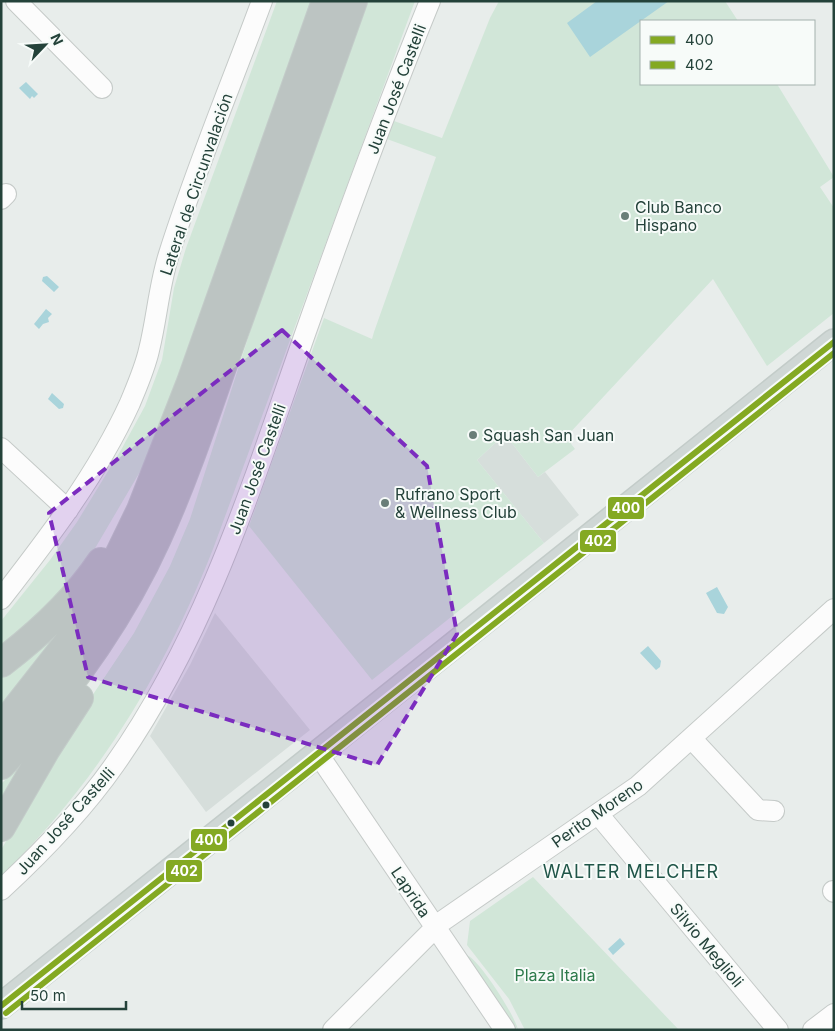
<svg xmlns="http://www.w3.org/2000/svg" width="835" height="1031" font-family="Inter,sans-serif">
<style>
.built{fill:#d6dedb}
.green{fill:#d1e6d8}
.water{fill:#a9d4db}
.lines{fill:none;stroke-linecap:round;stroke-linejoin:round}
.minor-casing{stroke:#c5cac8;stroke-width:22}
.major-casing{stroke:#c3ccc9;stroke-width:28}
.highway-casing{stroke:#c3ccc9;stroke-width:30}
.minor{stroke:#fcfcfc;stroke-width:20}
.major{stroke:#cfd7d5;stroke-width:25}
.highway{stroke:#bcc4c2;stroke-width:28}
.bus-1-casing{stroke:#f7fbf9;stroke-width:10}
.bus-2-casing{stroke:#f7fbf9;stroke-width:10}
.bus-1{stroke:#84a922;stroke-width:6}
.bus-2{stroke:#84a922;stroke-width:6}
.marked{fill:#7b2cbf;fill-opacity:0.2;stroke:#7b2cbf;stroke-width:4;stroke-dasharray:10 6;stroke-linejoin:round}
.poi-dot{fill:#697e78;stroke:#f7fbf9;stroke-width:2}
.bus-dot{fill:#24423a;stroke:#f7fbf9;stroke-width:2}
.labels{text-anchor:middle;stroke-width:4;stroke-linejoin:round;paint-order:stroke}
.street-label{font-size:16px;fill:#24423a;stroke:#f7fbf9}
.poi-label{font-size:16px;fill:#24423a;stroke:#f7fbf9;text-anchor:start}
.park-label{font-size:16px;fill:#2d7a4b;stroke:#f7fbf9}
.neighbourhood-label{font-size:18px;letter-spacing:1px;fill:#1f5548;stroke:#f7fbf9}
.line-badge{stroke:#f7fbf9;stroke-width:2}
.badge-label{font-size:14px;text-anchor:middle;font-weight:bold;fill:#fff}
</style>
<rect width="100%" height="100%" fill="#e8edeb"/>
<path class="built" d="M505,434L538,477L545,472L579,515L544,543L477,460Z
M215,613L310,730L206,812L150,736L190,665Z"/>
<path class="green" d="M277,1H312L161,427L141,470L87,562L73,581L1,651V621L50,560L77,522L121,450L145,406L162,360L174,288L186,248Z
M366,1H415L213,549C165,671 96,785 1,876V850L74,723L134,633L170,566L190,519L257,310Z
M499,1H725L738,21H641V84H777L834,177L820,187L834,208V313L767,366L713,279L566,437L575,449L538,477L505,434L477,460L544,543L372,680L249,526L324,318L372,339L374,332L436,157L387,139L394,121L442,138L490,18Z
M56,632L44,653L1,707V671Z
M28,757L1,817V784Z
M533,877L679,1030H525L509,999L467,945L470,921Z
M466,955C477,956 516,1017 518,1030Z"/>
<path class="water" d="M597,1H669L590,57L567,23Z
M26,82L38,94L34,98L32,96L30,99L19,88Z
M47,276L59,287L54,292L42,281L43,277Z
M46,309L52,314L48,318L49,322L43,324L39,329L34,324Z
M52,393L64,404L63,408L59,409L48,399Z
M717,587L728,607L724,614L717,613L706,593Z
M648,646L661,661L660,667L656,670L640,653Z
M620,938L625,944L613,955L608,949Z"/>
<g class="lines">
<g class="minor-casing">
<path id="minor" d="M16,1L102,88
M1,199L6,194
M1,448L68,510
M1,599C49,537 97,475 130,403C137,386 145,368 149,350C157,318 159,285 169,254C196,168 231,85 262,1
M691,738L758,810L774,811
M318,754L505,1030
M598,814L778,1030
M1,890C42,852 83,810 115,764C206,635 253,482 305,334C344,223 385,111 430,1
M833,891L834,892
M333,1030L441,922L638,786L834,609
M813,1030L834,1014"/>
</g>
<g class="major-casing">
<path id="major" d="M1,1006L834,342"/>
</g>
<g class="highway-casing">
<path id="highway" d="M1,663C39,634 74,602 101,562
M1,728L71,639L106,582L141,510L191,382L326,1
M1,765C64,697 119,622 157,538C188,470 210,400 235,330C274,221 314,111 353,1
M1,827L46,749L79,698"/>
</g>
<use href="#minor" class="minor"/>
<use href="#major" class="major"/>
<use href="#highway" class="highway"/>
<g class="bus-1-casing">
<path id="bus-1" d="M1,1006L834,342"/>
</g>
<g class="bus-2-casing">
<path id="bus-2" d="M6,1013L834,353"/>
</g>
<use href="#bus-1" class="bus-1"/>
<use href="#bus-2" class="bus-2"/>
</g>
<path class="marked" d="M282,330L427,466L457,634L377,765L88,677L49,513Z"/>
<g class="poi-dot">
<circle cx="625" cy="216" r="5"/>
<circle cx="473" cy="435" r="5"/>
<circle cx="385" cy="503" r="5"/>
</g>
<g class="bus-dot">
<circle cx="266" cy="805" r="4.5"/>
<circle cx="231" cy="823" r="4.5"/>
</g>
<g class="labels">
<g class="street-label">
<text transform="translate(396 89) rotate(-69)" y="6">Juan José Castelli</text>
<text transform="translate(196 184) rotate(-71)" y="6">Lateral de Circunvalación</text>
<text transform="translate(257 469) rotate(-70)" y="6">Juan José Castelli</text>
<text transform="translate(597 813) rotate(-35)" y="6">Perito Moreno</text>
<text transform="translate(65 821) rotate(-48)" y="6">Juan José Castelli</text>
<text transform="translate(411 892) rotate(56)" y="6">Laprida</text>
<text transform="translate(707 945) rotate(50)" y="6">Silvio Meglioli</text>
</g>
<g class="poi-label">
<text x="635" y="213">Club Banco<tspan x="635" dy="18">Hispano</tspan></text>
<text x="483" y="441">Squash San Juan</text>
<text x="395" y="500">Rufrano Sport<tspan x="395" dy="18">&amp; Wellness Club</tspan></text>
</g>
<g class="park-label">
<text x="555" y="981">Plaza Italia</text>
</g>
<g class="neighbourhood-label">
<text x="631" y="878">WALTER MELCHER</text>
</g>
</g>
<g class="line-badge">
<rect x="607" y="496" width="38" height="24" rx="5" fill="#84a922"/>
<rect x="579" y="529" width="38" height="24" rx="5" fill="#84a922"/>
<rect x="190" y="828" width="38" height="24" rx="5" fill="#84a922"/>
<rect x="165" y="859" width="38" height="24" rx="5" fill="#84a922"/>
</g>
<g class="badge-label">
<text x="626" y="513">400</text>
<text x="598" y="546">402</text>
<text x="209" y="845">400</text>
<text x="184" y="876">402</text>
</g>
<rect width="835" height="1031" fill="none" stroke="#24423a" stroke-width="5"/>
<rect x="640" y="20" width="175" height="65" fill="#f7fbf9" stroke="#a3b1ad"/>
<rect x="650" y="36" width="25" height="8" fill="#84a922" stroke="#a3b1ad"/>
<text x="685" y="45" font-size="15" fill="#24423a">400</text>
<rect x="650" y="61" width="25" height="8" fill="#84a922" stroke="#a3b1ad"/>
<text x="685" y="70" font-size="15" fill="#24423a">402</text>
<g transform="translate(45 45) rotate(65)" stroke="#f7fbf9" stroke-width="4" paint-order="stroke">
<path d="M0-4L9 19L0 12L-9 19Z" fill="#24423a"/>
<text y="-8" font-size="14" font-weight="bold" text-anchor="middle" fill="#24423a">N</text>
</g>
<path d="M22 1001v8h104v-8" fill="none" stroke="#24423a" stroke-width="2.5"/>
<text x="30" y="1001" font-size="15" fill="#24423a" stroke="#f7fbf9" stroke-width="4" paint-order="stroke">50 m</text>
</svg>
